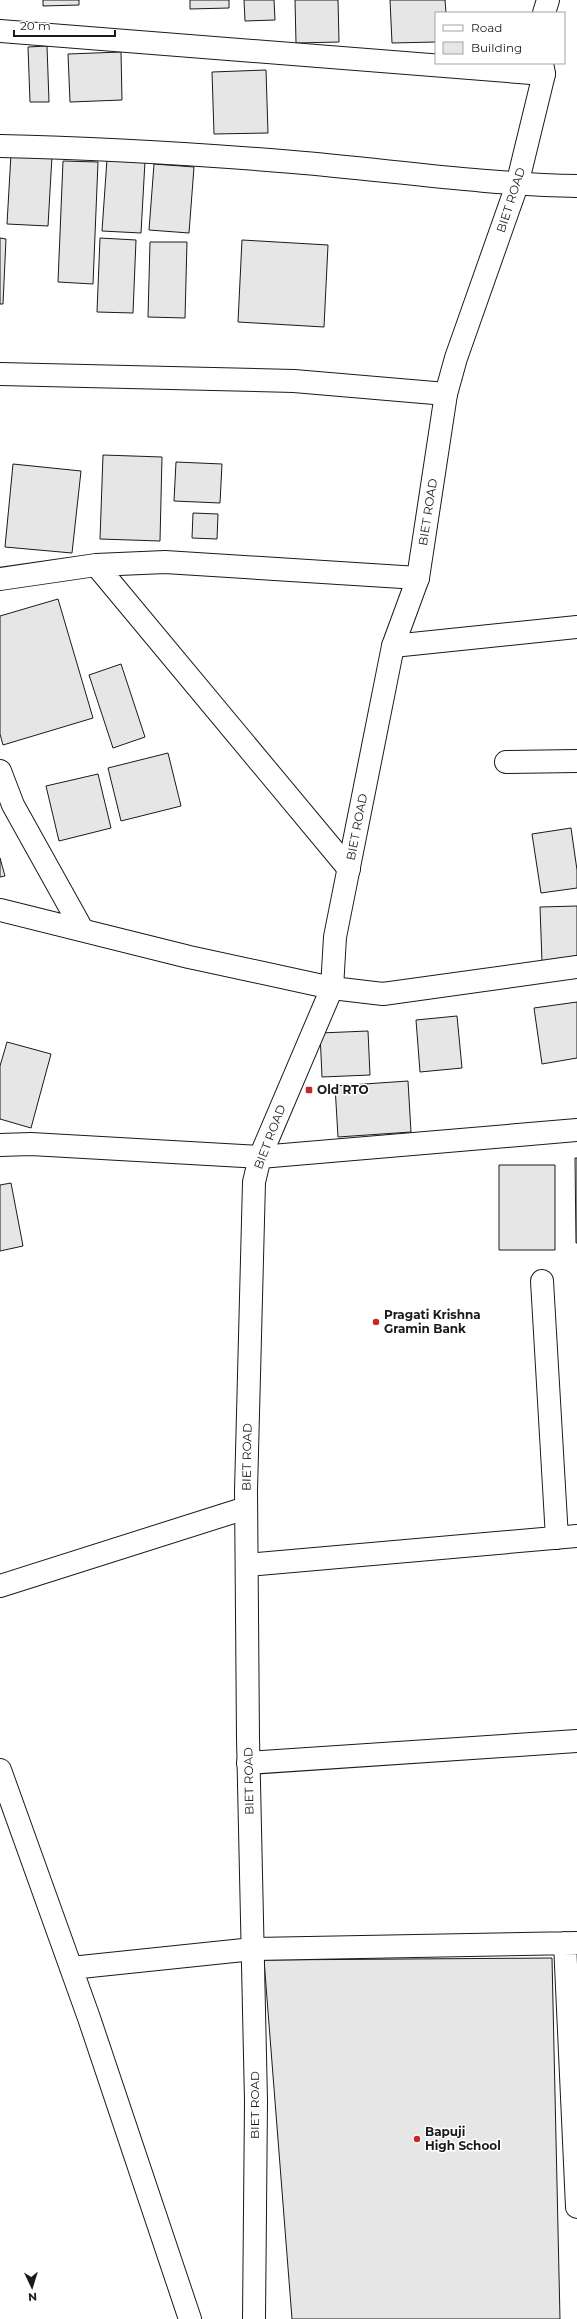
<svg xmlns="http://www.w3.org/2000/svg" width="577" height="2319" font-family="Montserrat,sans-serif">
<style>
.building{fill:#e6e6e6;stroke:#1a1a1a}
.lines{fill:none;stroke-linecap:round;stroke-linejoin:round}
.street-casing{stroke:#1a1a1a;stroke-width:24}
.secondary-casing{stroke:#1a1a1a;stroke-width:24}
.street{stroke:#fff;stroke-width:22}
.secondary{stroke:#fff;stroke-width:22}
.poi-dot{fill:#c62828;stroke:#fff;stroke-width:1.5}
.labels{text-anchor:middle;stroke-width:3;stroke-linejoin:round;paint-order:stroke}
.street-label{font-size:12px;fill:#1a1a1a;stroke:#fff}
.poi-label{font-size:12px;font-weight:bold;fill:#1a1a1a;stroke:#fff;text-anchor:start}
</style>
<rect width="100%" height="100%" fill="#fff"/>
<path class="building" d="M43,0H79V5L43,6Z
M190,0H229V8L190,9Z
M244,0H274L275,20L245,21Z
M295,0H338L339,42L296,43Z
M390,0H445L446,13H436V42L392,43Z
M47,46L49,102H30L28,47Z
M121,52L122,100L70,102L68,54Z
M266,70L268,133L214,134L212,72Z
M11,154L52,156L48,226L7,224Z
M107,159L145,161L141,233L102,231Z
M63,161L98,162L93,284L58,282Z
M154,164L194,167L189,233L149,230Z
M0,238L6,239L3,304H0Z
M100,238L136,240L133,313L97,312Z
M242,240L328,245L324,327L238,322Z
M150,242H187L185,318L148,317Z
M103,455L162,457L160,541L100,539Z
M176,462L222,464L220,503L174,501Z
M13,464L81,471L72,553L5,547Z
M193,513L218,514L217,539L192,538Z
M58,599L93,718L3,745L0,734V616Z
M121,664L145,737L113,748L89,675Z
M168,753L181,806L121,821L108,768Z
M98,774L111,828L59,841L46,786Z
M571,828L577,870V888L541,893L532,834Z
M0,858L5,876L0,877Z
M577,906V960L542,962L540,907Z
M577,1002V1058L542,1064L534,1008Z
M457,1016L462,1068L420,1072L416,1020Z
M368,1031L370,1075L322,1077L320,1033Z
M7,1042L51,1054L31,1128L0,1119V1066Z
M408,1081L411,1132L338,1137L335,1086Z
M575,1158H577V1243H576Z
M499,1165H555V1250H499Z
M11,1183L23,1246L0,1251V1185Z
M552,1958L560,2319H292L264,1960Z"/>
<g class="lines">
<g class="street-casing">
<path id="street" d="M0,31L544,74
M0,146C98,148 196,154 293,162C388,170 482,184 577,186
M0,374L294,381L446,394
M96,565L349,869
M0,579L96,565L165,562L418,578
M393,646L577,627
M506,762L577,761
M0,771L13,805L82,929
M0,910L189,957L332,988L383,994L577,967
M0,1145L31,1144L260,1157L577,1130
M542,1281L557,1538
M247,1565L577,1536
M0,1586L246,1508
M248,1763L577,1741
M0,1770L89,2018L190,2319
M565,1943L577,2207
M71,1968L253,1949L577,1943"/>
</g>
<g class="secondary-casing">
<path id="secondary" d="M544,13L548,0
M254,2319L256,2101L248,1738L246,1491L254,1182L260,1157L332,988L335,937L393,646L418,578L446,394L456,358L517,185L544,74L542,63"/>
</g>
<use href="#street" class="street"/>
<use href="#secondary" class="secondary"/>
</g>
<g class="poi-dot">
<rect x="305" y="1086" width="8" height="8" rx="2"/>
<circle cx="376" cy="1322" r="4"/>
<circle cx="417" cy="2139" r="4"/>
</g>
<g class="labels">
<g class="street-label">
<text transform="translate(511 200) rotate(-72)" y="4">BIET ROAD</text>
<text transform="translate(428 512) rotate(-81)" y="4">BIET ROAD</text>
<text transform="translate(357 827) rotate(-79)" y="4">BIET ROAD</text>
<text transform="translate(270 1137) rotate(-69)" y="4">BIET ROAD</text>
<text transform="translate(247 1457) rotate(-89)" y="4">BIET ROAD</text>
<text transform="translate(249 1781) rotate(-91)" y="4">BIET ROAD</text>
<text transform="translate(255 2105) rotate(-90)" y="4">BIET ROAD</text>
</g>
<g class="poi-label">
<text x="317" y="1094">Old RTO</text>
<text x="384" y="1319">Pragati Krishna<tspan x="384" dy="14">Gramin Bank</tspan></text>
<text x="425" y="2136">Bapuji<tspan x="425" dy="14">High School</tspan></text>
</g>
</g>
<rect x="435" y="12" width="130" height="52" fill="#ffffff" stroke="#a3a3a3"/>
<rect x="443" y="25" width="20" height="6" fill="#ffffff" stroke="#a3a3a3"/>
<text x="471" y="32" font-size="12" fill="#1a1a1a">Road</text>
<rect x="443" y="42" width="20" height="12" fill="#e6e6e6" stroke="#a3a3a3"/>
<text x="471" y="52" font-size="12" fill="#1a1a1a">Building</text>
<g transform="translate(32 2287) rotate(176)" stroke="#ffffff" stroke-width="3" paint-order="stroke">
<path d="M0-3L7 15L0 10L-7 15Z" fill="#1a1a1a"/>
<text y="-6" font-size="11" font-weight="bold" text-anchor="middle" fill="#1a1a1a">N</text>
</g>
<path d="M14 30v6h101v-6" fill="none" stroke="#1a1a1a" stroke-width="2"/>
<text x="20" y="30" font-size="12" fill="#1a1a1a" stroke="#ffffff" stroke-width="3" paint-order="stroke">20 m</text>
</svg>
